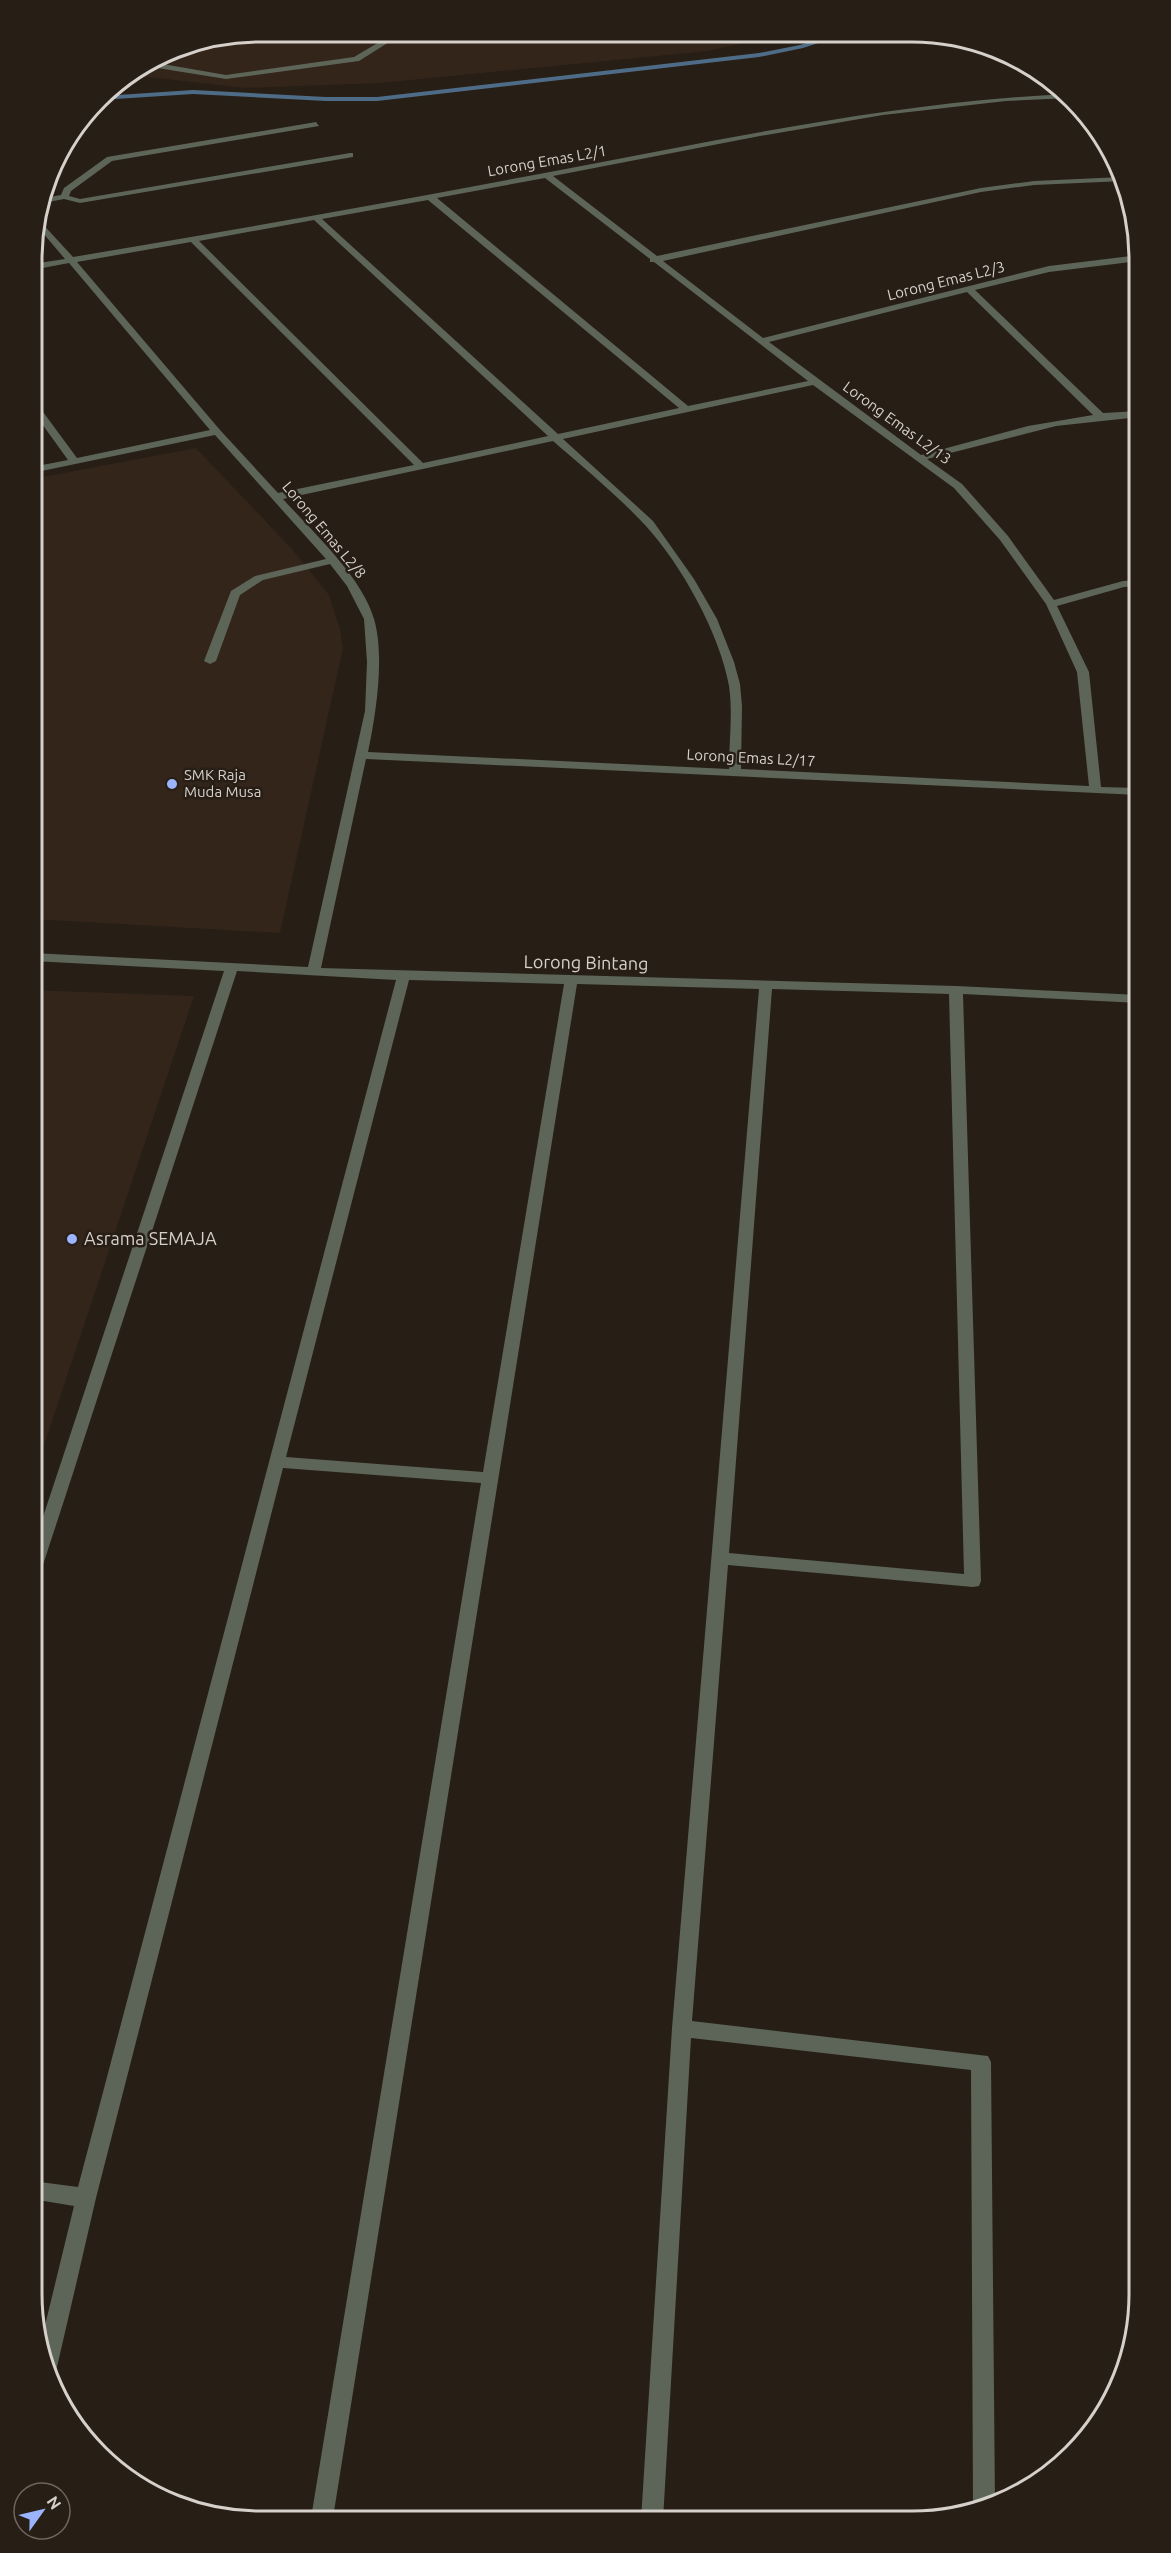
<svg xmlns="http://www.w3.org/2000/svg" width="1171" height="2553" font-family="Ubuntu,sans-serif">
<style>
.built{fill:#33251a}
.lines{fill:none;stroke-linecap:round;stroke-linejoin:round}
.stream{fill:#4e6c87;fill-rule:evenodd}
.minor{fill:#5c6557;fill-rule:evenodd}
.poi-dot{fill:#9bb4fd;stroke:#271e16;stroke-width:2}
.labels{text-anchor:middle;stroke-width:5;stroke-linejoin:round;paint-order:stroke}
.far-street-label{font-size:15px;fill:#d6d0cb;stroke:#271e16}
.far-poi-label{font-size:15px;fill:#d6d0cb;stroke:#271e16;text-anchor:start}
.street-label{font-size:18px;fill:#d6d0cb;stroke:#271e16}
.poi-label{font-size:18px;fill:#d6d0cb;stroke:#271e16;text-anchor:start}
.rim{fill:none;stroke:#d6d0cb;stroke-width:3}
</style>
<rect width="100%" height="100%" fill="#271e16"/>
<path class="built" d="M259,32L780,35L708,51L380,83L245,88L130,75L173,49Z
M196,448L292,549L329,595L340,629L343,648L280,933L32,919V479Z
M32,990L194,996L32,1481Z"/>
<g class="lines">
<path class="stream" d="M833,35H843L803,48L759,57L377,101H326L193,94L100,100L103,96L193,90L326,97H377L759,53L800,45Z"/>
<path class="minor" d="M396,32H405L359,61L226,79L145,66L151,62L226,75L354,57Z
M1067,94L1070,98L1006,101L883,115L760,136L553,176L657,256L981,188L1034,181L1122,177L1124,181L1034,185L981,192L663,261L763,338L1049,266L1139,255V261L1049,272L975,290L1103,413L1139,411V417L1056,426L927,459L962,484L1008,536L1054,600L1123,581L1139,580V586L1124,587L1057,606L1089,672L1101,787L1139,788V795L366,759L321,968L956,986L1139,995V1003L963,994L981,1581L979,1586L973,1587L728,1565L692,2021L988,2056L991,2062L995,2503L974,2512L973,2508L971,2070L691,2038L663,2520H641L672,2028L759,989L577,984L333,2518H311L481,1483L283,1468L96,2198L57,2367L54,2375L50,2376L39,2350L74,2206L32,2199V2181L78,2187L396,980L237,971L40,1574L38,1578L32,1580V1550L224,971L32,961V953L308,967L365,711L367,662L364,619L347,586L330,564L263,580L240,595L216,661L210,664L204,661L231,591L255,576L326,559L215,435L32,473V467L68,460L32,410V400L35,401L77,458L210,430L69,263L32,270V264L65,259L37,226L39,220L73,257C241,229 408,199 576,167C739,136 900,102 1067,94ZM545,178L650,259V262H654L808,381L688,406L437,198ZM428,200L679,408L558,434L322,219ZM314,220L548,436L423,463L199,241ZM191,242L414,465L278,493L220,430L77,262ZM967,292L1093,415L1028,426L921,455L769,342ZM813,385L954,488L1000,540L1046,604L1077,672L1089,786L741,769L742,706L740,684L734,662L717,619L694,579L653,521L563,439ZM553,441C584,468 617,495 645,525C681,564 720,634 729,686C733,714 729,741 729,769L368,752C376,714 385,656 374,619C362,577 312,531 283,499ZM409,980L564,984L483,1472L286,1457ZM772,989L949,994L964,1574L729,1553Z
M316,122L319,126L112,161L71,191L69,196L80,199L350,153H353V157L80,203L64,199L43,203L44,198L61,195L64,188L107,157Z"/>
</g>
<g class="poi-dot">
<circle cx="172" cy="784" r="6"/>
<circle cx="72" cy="1239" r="6"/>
</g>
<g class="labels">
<g class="far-street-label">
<text transform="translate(547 161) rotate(-10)" y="5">Lorong Emas L2/1</text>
<text transform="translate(946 281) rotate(-14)" y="5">Lorong Emas L2/3</text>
<text transform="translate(897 423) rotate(36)" y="5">Lorong Emas L2/13</text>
<text transform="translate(324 530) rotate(50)" y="5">Lorong Emas L2/8</text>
<text transform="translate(751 758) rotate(3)" y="5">Lorong Emas L2/17</text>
</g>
<g class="far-poi-label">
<text x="184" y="780">SMK Raja<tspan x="184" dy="17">Muda Musa</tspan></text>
</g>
<g class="street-label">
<text transform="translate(586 963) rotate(1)" y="6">Lorong Bintang</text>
</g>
<g class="poi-label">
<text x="84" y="1245">Asrama SEMAJA</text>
</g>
</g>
<path d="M0 0H1171V2553H0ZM259 42H912A217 217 0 0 1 1129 259V2294A217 217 0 0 1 912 2511H259A217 217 0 0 1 42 2294V259A217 217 0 0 1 259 42Z" fill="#271e16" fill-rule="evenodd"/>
<path class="rim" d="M259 42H912A217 217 0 0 1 1129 259V2294A217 217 0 0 1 912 2511H259A217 217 0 0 1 42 2294V259A217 217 0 0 1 259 42Z"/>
<g transform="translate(42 2511) rotate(56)"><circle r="28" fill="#271e16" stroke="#6d655e" stroke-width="1.5"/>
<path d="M0-4.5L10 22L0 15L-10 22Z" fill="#9bb4fd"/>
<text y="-9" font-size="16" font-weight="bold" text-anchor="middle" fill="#d6d0cb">N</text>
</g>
</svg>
